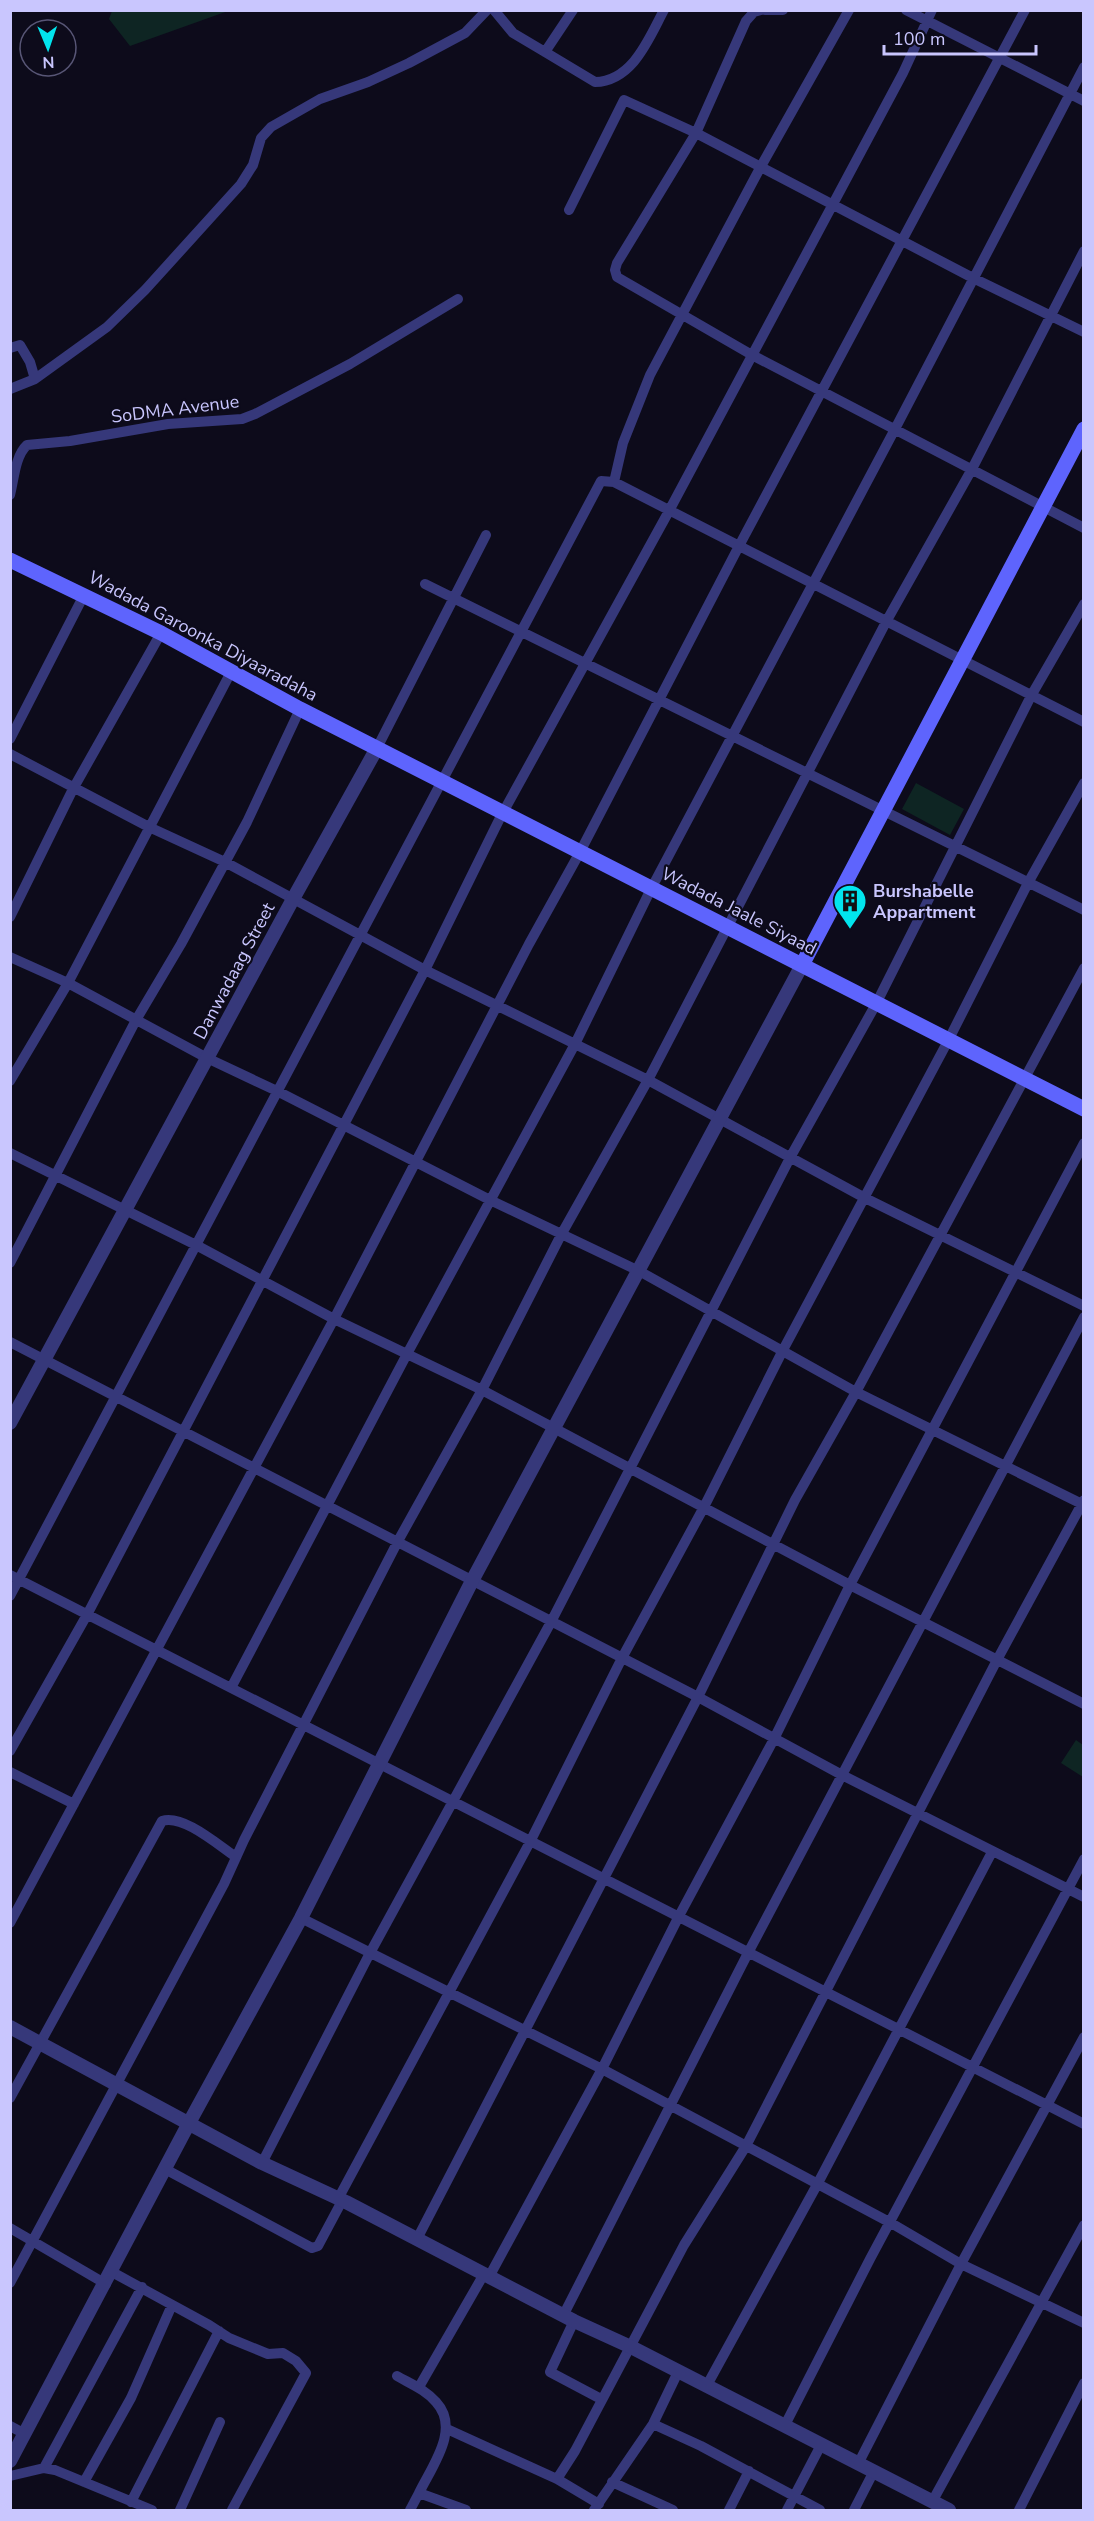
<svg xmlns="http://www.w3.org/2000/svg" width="1094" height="2521" font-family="'Nunito Sans',sans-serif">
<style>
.green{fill:#0e2523}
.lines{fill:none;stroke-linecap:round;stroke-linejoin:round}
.minor{stroke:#36387a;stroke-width:10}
.tertiary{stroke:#36387a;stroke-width:14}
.secondary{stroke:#5e64fd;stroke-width:15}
.labels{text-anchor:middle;stroke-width:4.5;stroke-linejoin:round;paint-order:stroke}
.street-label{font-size:18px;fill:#c9c6fe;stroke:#0d0b1b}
.poi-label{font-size:18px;font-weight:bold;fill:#c9c6fe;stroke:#0d0b1b;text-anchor:start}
</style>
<rect width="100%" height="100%" fill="#0d0b1b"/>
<path class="green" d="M112,11V10L228,11L130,46L109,19Z
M916,783L964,809L950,835L902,809Z
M1076,1740L1083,1745V1777L1061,1763Z"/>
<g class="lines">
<path class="minor" d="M494,10L513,33L545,52
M573,10L545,52L595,82C633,81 649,38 664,10
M761,10L754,12L746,21L696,133L617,263L615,270L617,277L752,355L1084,528
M765,10H783
M906,10L1084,101
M569,210L624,100L696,133L973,278L1084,332
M10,348L20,345L30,362L35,379
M10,389L35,379L107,327L145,290L241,184L253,165L261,138L271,127L320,99L368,82L409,63L465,33L487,10
M614,482L623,443L650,375L760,168L849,10
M10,495C14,480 15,456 27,445L70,441L168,424L242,419L255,414L350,364L458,299
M425,584L1084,910
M10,739L84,595
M377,748L486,535
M10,754L149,827L225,862L425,970L648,1080L865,1198L1084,1306
M10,917L73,789L161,633
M10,957L68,983L207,1058L277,1091L490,1200L639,1271L856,1392L1084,1505
M10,1081L68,983L231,672
M10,1153L196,1245L334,1319L482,1390L850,1585L1084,1704
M10,1263L136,1020L181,944L247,822L300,709
M10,1342L698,1697L842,1775L1084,1897
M10,1575L1084,2124
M10,1596L601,481L614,482L1084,722
M232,1686L407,1354L575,1044L651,889L895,429L1084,67
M10,1751L88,1613L425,970L500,818L669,511L903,73L932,10
M10,1772L74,1804
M301,1918L602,2069L891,2223L961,2264L1084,2323
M10,1923L334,1319L529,944L580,852L739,546L1025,10
M10,2098L162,1821C183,1814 218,1845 236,1857
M262,2163L370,1953L551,1622L791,1156L876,1004L1031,696L1084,604
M165,2169L312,2248L318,2246L342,2201
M338,2199L530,1842L622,1658L704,1507L783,1350L949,1039L1028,883L1084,783
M10,2228L106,2284
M417,2239L698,1697L795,1500L856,1392L1084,968
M112,2272L209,2325L229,2338L268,2354L283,2353L296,2361L306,2373L232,2510
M489,2277L602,2069L679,1916L774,1739L850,1585L1084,1143
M10,2283L224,1884L244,1840L398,1541L482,1390L561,1235L648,1080L886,622L972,469L1084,251
M564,2314L748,1953L1084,1317
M574,2321L550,2372L601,2399
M397,2376C411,2384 426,2390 436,2402C461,2429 432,2466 419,2493
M419,2387L484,2274
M706,2387L818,2183L992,1852
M653,2424L701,2446L820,2510
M785,2425L870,2259L1084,1859
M10,2426L25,2434
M447,2429L557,2479L599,2504
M858,2464L961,2264L1084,2037
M44,2468L142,2287
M10,2476L44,2468L55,2470L152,2510
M557,2479L575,2451L684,2245L746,2146L997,1660L1084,1500
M84,2482L131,2398L172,2305
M612,2482L673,2510
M131,2502L219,2331
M932,2502L1084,2225
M180,2510L220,2422
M410,2510L419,2493L466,2510
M594,2510L653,2424L678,2372
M729,2510L749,2471
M787,2510L821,2445
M854,2510L874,2471
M1019,2510L1084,2383"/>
<path class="tertiary" d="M10,1423L293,899L377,748
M10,2027L262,2163L346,2202L574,2321L631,2347L949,2510
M10,2461L189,2123L301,1918L472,1581L802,965"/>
<path class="secondary" d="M10,560L161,633L300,709L1084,1109
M802,965L1084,429"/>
</g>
<defs>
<g id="building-pin" transform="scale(1.725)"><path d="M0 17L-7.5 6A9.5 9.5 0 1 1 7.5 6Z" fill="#02e5ee" stroke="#0d0b1b"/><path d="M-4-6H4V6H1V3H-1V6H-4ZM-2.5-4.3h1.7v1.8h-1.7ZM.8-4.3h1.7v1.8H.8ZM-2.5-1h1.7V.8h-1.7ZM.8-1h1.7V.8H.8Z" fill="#111"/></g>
</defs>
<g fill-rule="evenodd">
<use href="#building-pin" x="850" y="901"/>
</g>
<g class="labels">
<g class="street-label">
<text transform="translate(175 409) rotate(-7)" y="6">SoDMA Avenue</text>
<text transform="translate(203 636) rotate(28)" y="6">Wadada Garoonka Diyaaradaha</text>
<text transform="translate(739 911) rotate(27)" y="6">Wadada Jaale Siyaad</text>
<text transform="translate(234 971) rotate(-62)" y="6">Danwadaag Street</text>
</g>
<g class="poi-label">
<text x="873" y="897">Burshabelle<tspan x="873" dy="21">Appartment</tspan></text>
</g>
</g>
<rect width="1094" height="2521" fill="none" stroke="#c9c6fe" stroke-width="24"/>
<g transform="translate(48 48) rotate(178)"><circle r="28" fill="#0d0b1b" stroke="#585676" stroke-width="1.5"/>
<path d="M0-4.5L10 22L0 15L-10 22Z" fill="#02e5ee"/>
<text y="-9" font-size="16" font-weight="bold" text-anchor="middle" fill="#c9c6fe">N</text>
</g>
<path d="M884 45v9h152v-9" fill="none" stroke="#c9c6fe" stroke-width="3"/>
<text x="893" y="45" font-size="18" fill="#c9c6fe" stroke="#0d0b1b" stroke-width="4.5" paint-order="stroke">100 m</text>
</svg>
